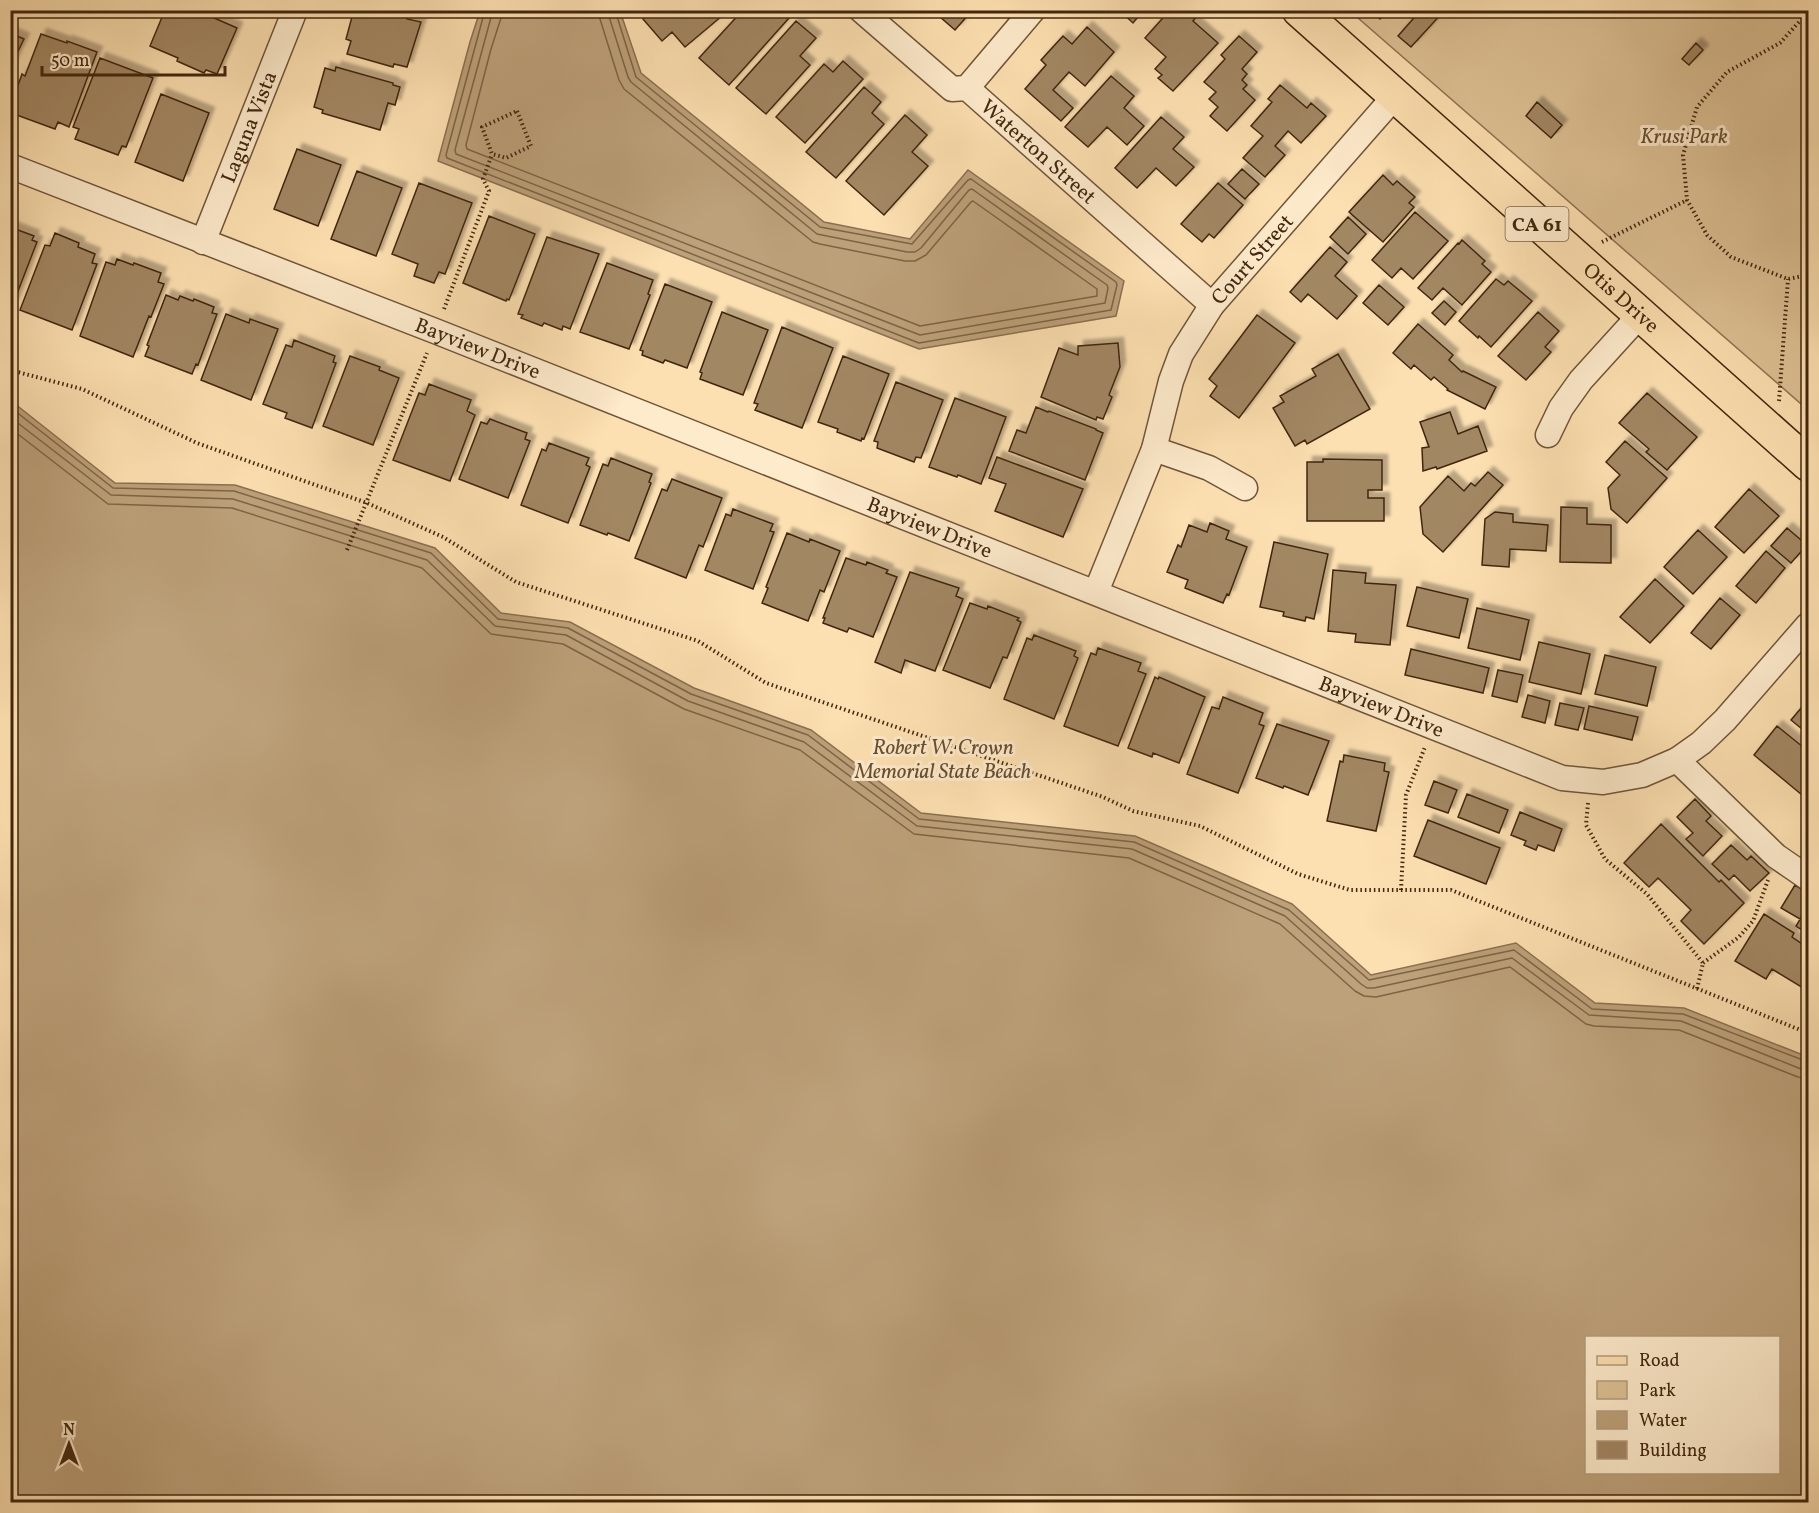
<svg xmlns="http://www.w3.org/2000/svg" width="1819" height="1513" font-family="Vollkorn,serif">
<style>
.green{fill:#ddc195;stroke:#8e7452;stroke-width:1.5}
.water{fill:#bda17a;stroke:#8b704f;stroke-width:1.5;fill-rule:evenodd}
.lines{fill:none;stroke-linecap:round;stroke-linejoin:round}
.shore{stroke:#7e6444;stroke-width:1.5}
.building{fill:#a28763;stroke:#40270f;stroke-width:1.5;filter:url(#shadow)}
.minor-casing{stroke:#6f5538;stroke-width:27}
.primary-casing{stroke:#40270f;stroke-width:36}
.path{stroke:#40270f;stroke-width:4;stroke-dasharray:1.5 3;stroke-linecap:butt}
.minor{stroke:#feebcc;stroke-width:24}
.primary{stroke:#fde0b1;stroke-width:33}
.labels{text-anchor:middle;stroke-width:6;stroke-linejoin:round;paint-order:stroke}
.shield{fill:#feebcc;stroke:#796248;stroke-width:1.5}
.shield-label{font-size:20px;font-weight:bold;fill:#40270f}
.street-label{font-size:21px;fill:#40270f;stroke:#feebcc}
.park-label{font-size:21px;font-style:italic;fill:#674e30;stroke:#feebcc}
</style>
<defs>
<filter id="shadow"><feDropShadow dx="5.5" dy="-5.5" stdDeviation="1.5" flood-color="#0004"/></filter>
</defs>
<rect width="100%" height="100%" fill="#fde0b1"/>
<filter id="stains"><feTurbulence type="fractalNoise" baseFrequency=".00333" numOctaves="4"/><feColorMatrix values="0 0 0 0 .2 0 0 0 0 .09 0 0 0 0 .02 0 0 0 .5 -.17"/></filter>
<radialGradient id="worn" r=".72"><stop offset=".6" stop-color="#630" stop-opacity="0"/><stop offset="1" stop-color="#630" stop-opacity=".3"/></radialGradient>
<path class="green" d="M1350,11H1808V410Z"/>
<path class="water" d="M480,11H620L641,73L824,222L910,239L968,170L1124,281L1116,316L919,349L438,161L470,42Z
M10,400L115,483L235,485L435,548L501,613L570,622L694,688L811,730L921,813L1135,836L1292,904L1371,975L1516,943L1595,1003L1684,1008L1808,1057V1502H11ZM1586,1338H1778V1472H1586Z"/>
<g class="lines">
<path class="shore" d="M485,10L446,155L447,158L919,343L1111,310L1117,285L1116,282L971,179L968,180L912,244L820,227L636,77L615,10
M493,10L455,150L456,154L920,335L1105,303L1108,288L1107,285L972,189L969,190L921,248L915,252H907L817,234L631,82L628,77L607,10
M502,10L501,18L491,49L466,145L467,149L920,326L1097,296V289L973,201L971,202L926,255L915,261H905L820,244L813,242L624,89L619,80L600,19L598,10
M10,407L113,488L234,491L431,553L498,619L568,628L691,694L808,735L919,819L1134,842L1289,910L1369,980L1514,950L1592,1009L1683,1014L1808,1062
M10,417L111,495L233,499L427,560L495,626L566,635L688,701L804,742L917,826L1132,849L1285,916L1361,984L1367,988H1374L1512,958L1589,1015L1681,1021L1801,1069L1808,1070
M10,428L108,504L232,508L422,568L491,634L563,644L684,709L800,750L914,834L1129,858L1280,924L1355,991L1364,996L1376,997L1510,967L1586,1024L1594,1026L1679,1030L1798,1077L1808,1079"/>
</g>
<path class="building" d="M165,10H196L237,28L217,74L206,70L204,73L177,61L178,58L150,46Z
M231,10H244L238,17Z
M360,10H388L407,16V19L421,22L407,67L394,64L393,67L347,54L351,41L346,39L353,13L358,14Z
M653,10H729L685,47L672,32L662,41L643,19Z
M743,10H780L789,18L729,85L699,58Z
M932,10H976L972,16L969,14L955,30Z
M1119,10H1144L1133,23Z
M1170,10H1202L1193,21L1218,43L1173,91L1158,78L1162,75L1155,69L1166,57L1145,38Z
M1370,10H1388L1380,19Z
M1421,10L1444,11L1411,47L1398,36Z
M796,21L816,38L800,56L810,65L766,114L736,88Z
M1087,27L1114,52L1085,86L1069,72L1053,90L1073,108L1061,121L1025,89L1046,65L1041,60L1063,36L1072,44Z
M10,33L24,39L10,68Z
M41,34L67,43V41L97,52L69,127L58,122L55,129L14,114L17,107L11,105L22,74L25,76Z
M1239,36L1257,52L1242,69L1247,74L1242,80L1247,85L1243,89L1255,100L1227,131L1210,116L1218,107L1209,99L1216,92L1204,82L1225,59L1221,55Z
M1696,43L1703,50L1689,65L1682,59Z
M100,58L153,78L126,147L122,146L118,155L75,139L79,129L73,127Z
M843,61L863,79L805,143L776,117L824,64L833,72Z
M336,67L393,83V85L400,87L395,105L388,103L380,130L322,113L323,110L314,107L325,68L335,71Z
M1111,76L1134,96L1124,108L1144,126L1127,145L1107,127L1088,147L1065,127Z
M1280,85L1307,108L1311,103L1326,116L1301,143L1288,131L1275,146L1285,155L1265,177L1243,158L1263,136L1251,126L1272,102L1268,99Z
M864,87L881,102L872,113L884,124L836,178L806,152Z
M161,94L209,113L183,181L135,162Z
M1537,102L1562,125L1551,138L1526,116Z
M905,115L927,135L912,152L928,166L884,215L846,181Z
M1161,117L1184,137L1173,149L1194,167L1176,186L1156,168L1137,188L1115,168Z
M297,149L341,165L318,226L274,209Z
M1242,169L1259,184L1245,199L1228,184Z
M357,171L402,188L376,256L331,239Z
M1383,175L1393,185L1397,181L1415,197L1409,203L1414,207L1383,242L1349,212Z
M419,183L472,203L445,274L439,272L434,283L414,276L418,264L392,254Z
M1218,183L1243,205L1214,238L1209,234L1202,242L1181,224Z
M1415,212L1448,241L1413,279L1401,268L1392,278L1372,260Z
M489,216L535,234L509,300L507,299L506,301L463,283Z
M1348,217L1366,234L1348,254L1330,237Z
M10,227L34,236L32,240L37,242L13,304L10,303Z
M55,233L79,243L78,247L95,254L92,263L97,264L72,330L20,310L45,245L50,246Z
M547,237L599,254L570,329L563,326L562,330L544,323L542,326L521,318L523,315L518,314Z
M1462,240L1485,261L1482,264L1491,272L1462,305L1443,288L1432,300L1418,288L1458,243L1459,244Z
M1330,247L1347,262L1335,276L1357,296L1337,319L1308,294L1301,302L1290,292Z
M117,259L133,265L134,263L161,273L158,282L164,284L151,317L149,316L133,357L80,336L106,262L115,265Z
M607,263L653,280L648,294L650,295L629,349L580,332Z
M1496,279L1504,285L1508,281L1532,301L1491,347L1479,336L1478,338L1459,321Z
M665,284L712,302L687,368L665,360L663,363L642,355L643,351L640,350Z
M1379,285L1404,307L1388,325L1363,303Z
M166,295L178,300L180,296L193,301L194,299L214,307L212,313L217,314L198,365L196,364L192,374L145,356L149,346L147,345Z
M1444,301L1456,312L1445,325L1432,313Z
M722,312L768,330L743,395L700,379L702,373L700,372Z
M1538,312L1559,331L1545,347L1551,352L1526,380L1498,356Z
M226,314L249,323L250,319L278,329L251,400L201,380Z
M1257,315L1295,343L1239,418L1210,396L1217,386L1209,379Z
M1418,324L1453,355L1449,360L1462,372L1463,371L1496,387L1485,409L1447,390L1448,389L1434,377L1431,380L1414,365L1411,369L1393,353Z
M782,327L833,348L802,428L755,410L758,404L754,403Z
M294,340L335,356L333,362L336,363L312,428L285,418L287,413L263,404L286,345L292,347Z
M1118,343L1120,367L1109,395L1112,397L1103,419L1097,417L1096,420L1041,397L1059,348L1078,355V346Z
M1338,354L1370,409L1307,444L1305,440L1295,446L1273,408L1284,402L1280,396L1316,376L1312,369Z
M350,356L380,367L379,370L399,378L373,445L323,426Z
M843,356L889,374L864,439L862,438L861,441L837,432L838,429L818,422Z
M896,382L943,400L921,458L916,457L914,462L877,448L878,442L874,441Z
M429,384L471,400L467,411L475,415L450,481L393,460L419,393L425,395Z
M1647,393L1697,437L1667,470L1646,452L1649,449L1619,423Z
M955,398L1006,417L981,484L958,475L957,477L929,467Z
M1036,407L1048,412L1049,411L1096,429V430L1103,433L1085,480L1009,451L1017,430L1026,433Z
M1450,412L1458,434L1478,426L1487,451L1437,469L1436,467L1423,471L1422,448L1429,447L1420,422Z
M490,419L527,433L525,439L530,441L508,498L459,479L481,422L487,424Z
M1625,441L1667,478L1627,523L1611,509L1608,488L1620,475L1606,462Z
M549,443L589,458L586,465L590,467L568,523L521,505L542,449L546,451Z
M997,457L1083,489L1063,537L995,511L1006,484L989,478Z
M611,458L652,474L649,482L651,483L629,541L608,533L607,535L580,525L603,464L608,466Z
M1323,459L1382,460V490H1368V498H1384V521H1307V462H1323Z
M1488,472L1503,485L1443,552L1423,534L1420,507L1448,476L1464,491L1471,483L1475,486Z
M672,479L722,498L703,547L699,545L686,578L635,558L662,489L667,491Z
M1749,489L1779,516L1744,553L1715,527Z
M1561,507L1587,508V524L1611,525V563L1560,562Z
M733,509L773,524L770,531L774,532L753,589L705,570L726,514L731,516Z
M1495,512L1513,514V522L1548,525L1546,551L1510,549L1509,567L1482,565L1485,519Z
M1210,523L1229,531L1226,539L1247,547L1229,595L1227,594L1223,603L1185,588L1188,580L1167,572L1178,545L1181,547L1189,525L1207,532Z
M1787,528L1807,545L1791,563L1771,546Z
M1698,530L1727,557L1693,594L1664,567Z
M787,533L809,542L810,539L840,551L824,592L820,590L808,621L762,603L768,588L766,587Z
M1274,542L1328,554L1314,619L1306,617L1305,621L1283,616L1284,612L1260,607Z
M1766,551L1785,568L1756,603L1736,586Z
M846,558L866,565L867,562L888,570L886,573L897,577L873,637L849,628L847,632L823,623L825,618H823Z
M1333,570L1366,573L1365,583L1396,585L1390,645L1355,642L1356,634L1328,631Z
M910,572L959,588L956,596L963,599L935,671L905,660L901,673L875,662Z
M1655,579L1684,606L1650,643L1620,617Z
M1417,587L1468,599L1459,638L1407,626Z
M1720,598L1740,615L1711,649L1691,633Z
M970,603L987,609L988,606L1019,618L1017,620L1021,622L1007,658L1003,657L990,688L943,670Z
M1477,608L1529,620L1520,660L1468,648Z
M1034,635L1076,651L1074,656L1078,658L1054,719L1004,699L1027,638L1032,640Z
M1539,642L1590,654L1581,694L1529,682Z
M1098,648L1141,663L1138,671L1146,674L1118,746L1064,726L1091,653L1096,655Z
M1411,649L1489,668L1483,693L1405,675Z
M1605,655L1656,667L1647,706L1595,694Z
M1498,670L1523,675L1517,702L1492,696Z
M1155,677L1158,679L1159,677L1205,697L1179,763L1153,753L1152,757L1128,748Z
M1528,695L1550,701L1545,723L1522,717Z
M1223,697L1263,713L1259,724L1264,726L1238,793L1187,774L1212,707L1219,709Z
M1808,700V734L1791,720Z
M1560,703L1584,708L1578,730L1555,725Z
M1589,706L1638,717L1632,740L1584,729Z
M1277,724L1329,741L1308,795L1284,786L1283,788L1256,778Z
M1777,726L1803,747L1802,748L1808,754V800L1754,755Z
M1344,755L1385,763L1384,771L1389,772L1376,831L1327,821L1340,761L1343,762Z
M1434,781L1457,790L1448,813L1425,805Z
M1467,794L1508,810L1499,833L1458,817Z
M1695,799L1711,816L1706,821L1722,836L1703,856L1686,839L1693,833L1677,817Z
M1520,812L1562,829L1554,851L1538,845L1536,850L1524,845L1526,841L1511,835Z
M1428,820L1500,848L1486,884L1414,856Z
M1661,824L1719,882L1721,880L1744,903L1704,944L1681,921L1691,910L1658,878L1649,887L1624,863Z
M1731,845L1747,860L1751,856L1769,873L1750,891L1734,875L1729,880L1712,864Z
M1795,885L1808,893V905L1800,919L1781,908Z
M1808,906V934L1796,926Z
M1764,914L1794,933L1792,937L1808,948V991L1772,969L1766,979L1735,961Z"/>
<g class="lines">
<g class="minor-casing">
<g id="minor">
<path id="s1" d="M861,10L952,89L967,88L1212,305"/>
<path d="M967,88L1033,10"/>
<path id="s2" d="M10,166L435,331L1562,778L1603,782L1642,775L1677,760L1701,743L1725,720L1808,625"/>
<path id="s3" d="M203,242L295,10"/>
<path d="M1548,435L1561,408L1581,380L1640,315"/>
<path d="M1154,449L1209,468L1245,488"/>
<path id="s4" d="M1096,592L1154,449L1171,381L1181,354L1212,305L1395,96"/>
<path d="M1677,760L1776,856L1808,878"/>
</g>
</g>
<g class="primary-casing">
<g id="primary">
<path id="s5" d="M1299,10L1808,464"/>
</g>
</g>
<path class="path" d="M1808,12L1780,43L1727,72L1697,107L1683,155L1687,200L1707,235L1731,257L1788,279L1808,275
M517,111L531,146L506,158L492,154L482,127Z
M1602,242L1687,200
M444,309L489,191L483,179L492,154
M10,370L82,389L197,443L367,503L443,537L516,582L698,641L766,683L1103,797L1133,811L1200,826L1298,874L1350,890H1451L1808,1033
M1779,401L1788,279
M347,550L427,353
M1588,803L1586,825L1605,859L1647,894L1703,963L1697,989
M1401,890L1406,795L1425,747
M1703,963L1739,937L1753,921L1768,880"/>
<use href="#minor" class="minor"/>
<use href="#primary" class="primary"/>
</g>
<g class="labels">
<rect class="shield" x="1505.5" y="207" width="63" height="34" rx="4.5"/>
<g class="shield-label">
<text x="1537" y="231">CA 61</text>
</g>
<g class="street-label">
<text dy="7" stroke="none"><textPath href="#s3" startOffset="124">Laguna Vista</textPath></text>
<text dy="7" stroke="none"><textPath href="#s1" startOffset="231">Waterton Street</textPath></text>
<text dy="7" stroke="none"><textPath href="#s4" startOffset="372">Court Street</textPath></text>
<text dy="7" stroke="none"><textPath href="#s5" startOffset="432">Otis Drive</textPath></text>
<text dy="7" stroke="none"><textPath href="#s2" startOffset="502">Bayview Drive</textPath></text>
<text dy="7" stroke="none"><textPath href="#s2" startOffset="988">Bayview Drive</textPath></text>
<text dy="7" stroke="none"><textPath href="#s2" startOffset="1474">Bayview Drive</textPath></text>
</g>
<g class="park-label">
<text x="1684" y="143">Krusi Park</text>
<text x="943" y="754">Robert W. Crown<tspan x="943" dy="24">Memorial State Beach</tspan></text>
</g>
</g>
<rect width="1819" height="1513" fill="none" stroke="#fde0b1" stroke-width="36"/>
<rect x="12" y="12" width="1795" height="1489" fill="none" stroke="#40270f" stroke-width="3"/>
<rect x="18" y="18" width="1783" height="1477" fill="none" stroke="#40270f" stroke-width="1.5"/>
<rect x="1585" y="1336" width="195" height="138" fill="#feebcc" stroke="#b29d80" stroke-width="1.5"/>
<rect x="1597" y="1356" width="30" height="9" fill="#fde0b1" stroke="#b29d80" stroke-width="1.5"/>
<text x="1639" y="1366" font-size="18" fill="#40270f">Road</text>
<rect x="1597" y="1381" width="30" height="18" fill="#ddc195" stroke="#b29d80" stroke-width="1.5"/>
<text x="1639" y="1396" font-size="18" fill="#40270f">Park</text>
<rect x="1597" y="1411" width="30" height="18" fill="#bda17a" stroke="#b29d80" stroke-width="1.5"/>
<text x="1639" y="1426" font-size="18" fill="#40270f">Water</text>
<rect x="1597" y="1441" width="30" height="18" fill="#a28763" stroke="#b29d80" stroke-width="1.5"/>
<text x="1639" y="1456" font-size="18" fill="#40270f">Building</text>
<g transform="translate(69 1444)" stroke="#feebcc" stroke-width="4.5" paint-order="stroke">
<path d="M0-4.5L10 22L0 15L-10 22Z" fill="#40270f"/>
<text y="-9" font-size="16" font-weight="bold" text-anchor="middle" fill="#40270f">N</text>
</g>
<path d="M42 66v9h183v-9" fill="none" stroke="#40270f" stroke-width="3"/>
<text x="51" y="66" font-size="18" fill="#40270f" stroke="#feebcc" stroke-width="4.5" paint-order="stroke">50 m</text>
<rect width="100%" height="100%" filter="url(#stains)"/>
<rect width="100%" height="100%" fill="url(#worn)"/>
</svg>
